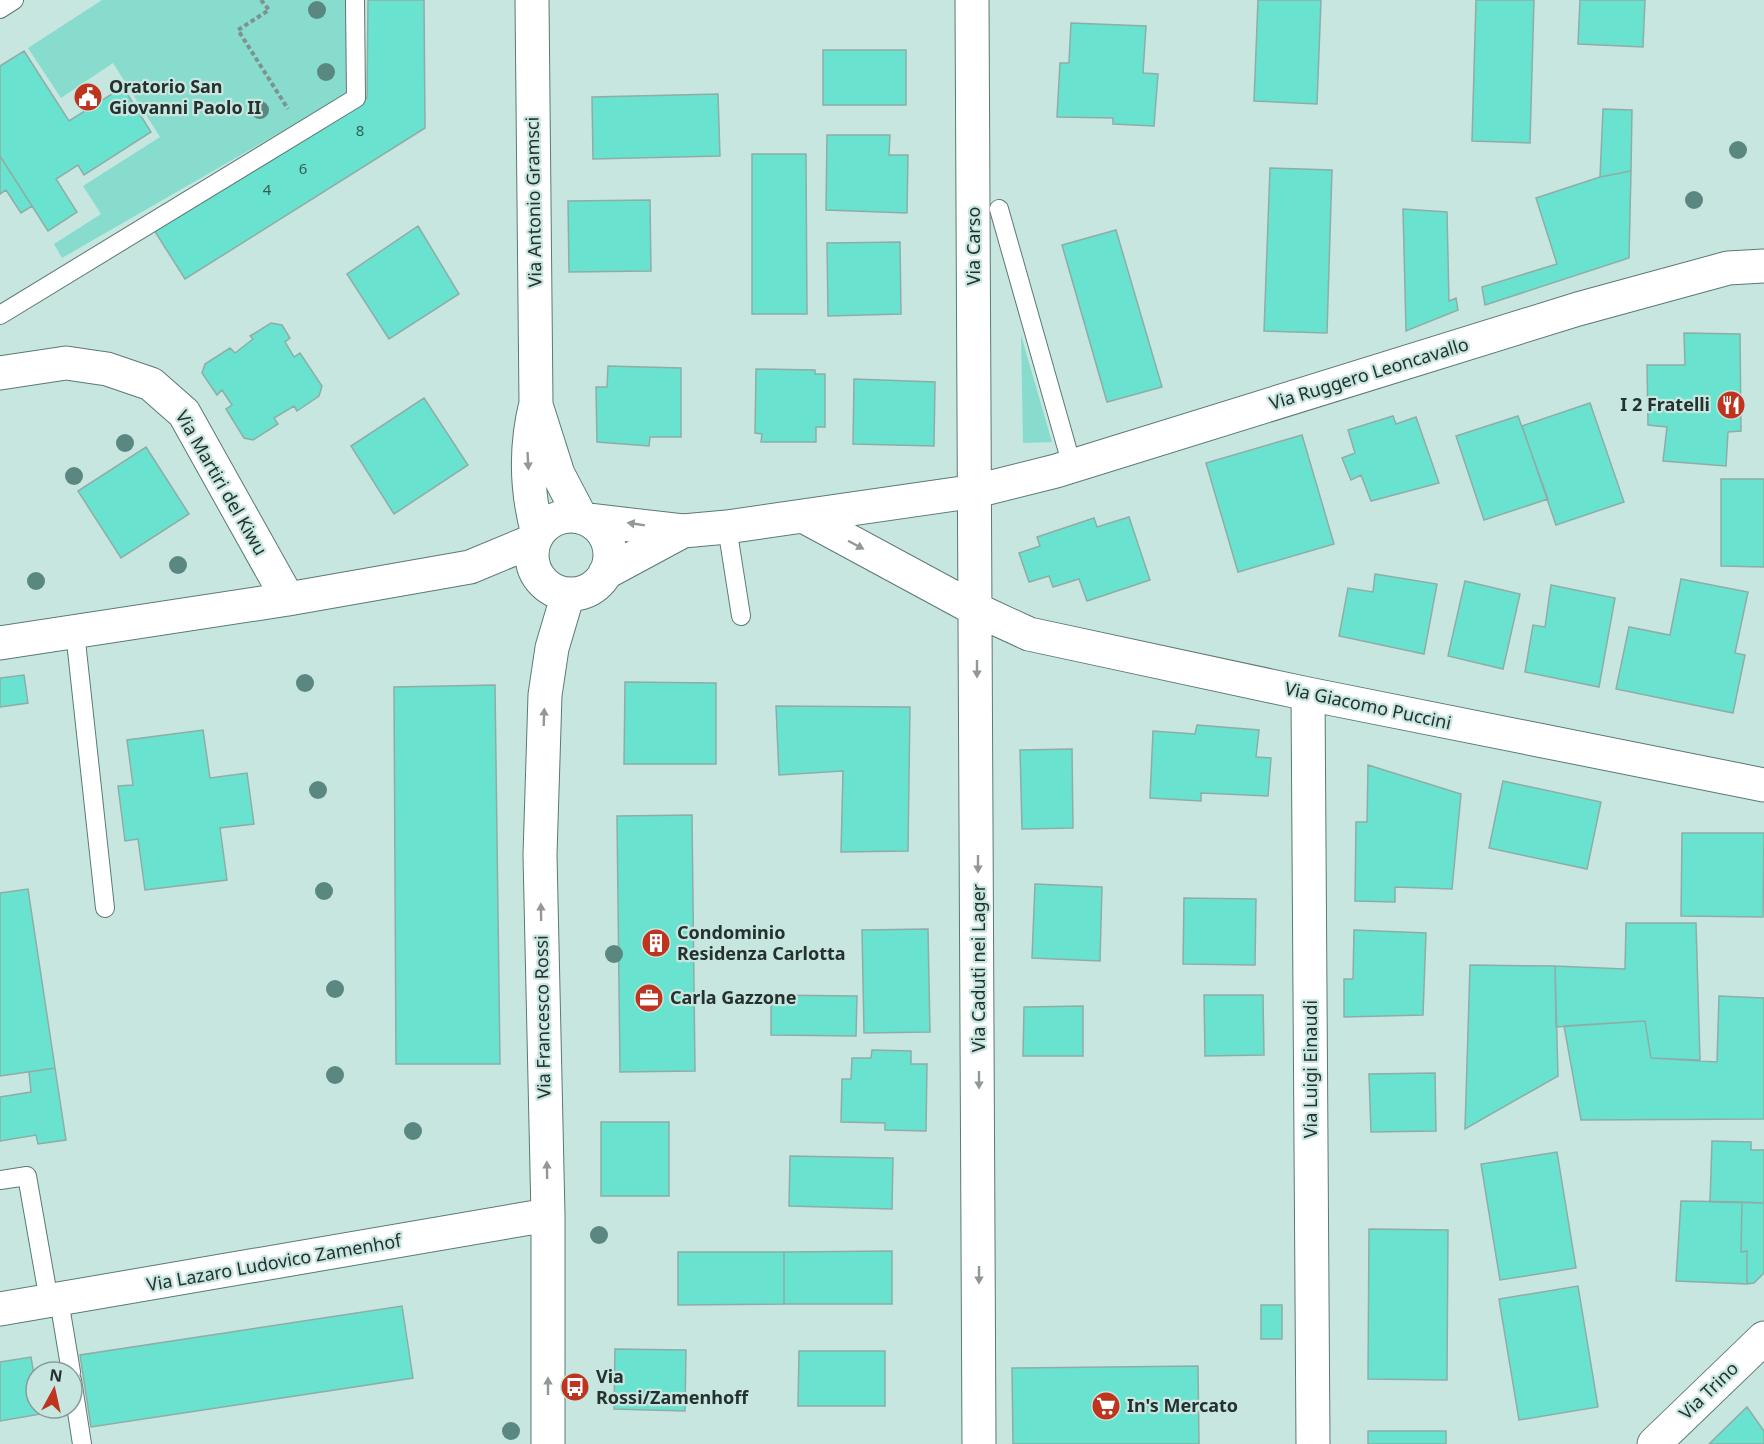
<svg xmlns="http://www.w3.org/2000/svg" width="1764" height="1444" font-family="'Noto Sans',sans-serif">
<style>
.green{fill:#87dccd}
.building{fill:#69e2cf;stroke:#8fada7;stroke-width:1.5}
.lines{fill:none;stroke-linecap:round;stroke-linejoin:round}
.lane-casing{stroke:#5c7973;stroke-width:20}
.street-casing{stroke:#5c7973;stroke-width:35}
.secondary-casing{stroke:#5c7973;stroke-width:35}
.path{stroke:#7d938f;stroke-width:4;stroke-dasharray:4.5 3;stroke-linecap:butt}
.lane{stroke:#fff;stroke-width:18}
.street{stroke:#fff;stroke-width:33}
.secondary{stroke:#fff;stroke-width:33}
.tree{fill:#5a8881}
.oneway{fill:#929896}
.labels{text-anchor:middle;stroke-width:4.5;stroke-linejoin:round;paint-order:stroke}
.number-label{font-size:15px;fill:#365d56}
.poi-label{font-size:18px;font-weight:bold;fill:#25312e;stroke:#c7e6e0;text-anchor:start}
.street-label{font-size:18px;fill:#25312e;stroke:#c7e6e0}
</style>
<rect width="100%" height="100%" fill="#c7e6e0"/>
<path class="green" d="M102,0H347V94L62,258L54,244L101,214L83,186L160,137L113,63L61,98L28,48Z
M1021,335L1052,442L1023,443Z"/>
<path class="building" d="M368,0H424L425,128L185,279L154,230L367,98Z
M1258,0H1321L1317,104L1254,101Z
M1476,0H1534L1530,143L1472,141Z
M1580,0H1645L1643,47L1578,44Z
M1071,23L1146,26L1143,73L1158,74L1154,126L1113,124V118L1057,117L1060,63H1069Z
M823,50H906V105H823Z
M24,51L69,121L123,87L151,132L84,175L78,165L56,179L77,212L48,231L0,156V66Z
M718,94L720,156L593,159L592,97Z
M1603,109L1632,110L1631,171L1600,177Z
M827,135H890L889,155H908L907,213L826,210Z
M752,154H806L807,314H752Z
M0,156L32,206L21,213L6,190L0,194Z
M1270,168L1332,170L1327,333L1264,331Z
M1631,171L1629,258L1485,305L1482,287L1557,264L1536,198L1600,177Z
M650,200L651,271L569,272L568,201Z
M1403,209L1447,212L1449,301L1456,298L1458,310L1406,331Z
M418,226L459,294L389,339L347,274Z
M1116,230L1162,387L1107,402L1062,245Z
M900,242L901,314L828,316L827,243Z
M271,323L282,325L290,338L285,342L294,357L300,353L322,386L319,396L297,411L294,406L274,418L278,424L253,440L244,438L226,409L232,405L222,390L217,395L202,373L205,364L230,348L235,353L253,339L250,336Z
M1684,333L1740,334L1741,431L1728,432L1726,466L1663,461L1667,427L1648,425L1647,365H1685Z
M608,366L681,368V437H650L649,446L597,442L596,387H607Z
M756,369L815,370V374H825V427H816V442H761L762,434L755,433Z
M854,379L935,382L934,446L853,444Z
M424,398L468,465L394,514L351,446Z
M1590,403L1624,502L1556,525L1522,426Z
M1393,416L1396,424L1416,417L1439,483L1371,501L1361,475L1351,480L1342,458L1355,453L1348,430Z
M1518,416L1548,499L1484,520L1456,436Z
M1302,435L1334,544L1238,572L1206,463Z
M146,447L189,514L121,558L78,491Z
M1721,479H1764V567L1721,566Z
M1129,517L1150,580L1087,601L1079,579L1053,587L1049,576L1029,582L1019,553L1040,546L1037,537L1094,518L1097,527Z
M1375,574L1437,584L1424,654L1339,636L1348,588L1373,592Z
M1681,579L1748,592L1735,653L1745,655L1733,713L1616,689L1629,627L1670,635Z
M1465,581L1520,594L1503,669L1448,656Z
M1551,585L1615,598L1599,687L1525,672L1533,625L1545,627Z
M24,675L28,703L0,707V678Z
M625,682L716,683V764H624Z
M495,685L500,1064H396L394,687Z
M776,706L910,707L908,851L841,852L843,771L779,775Z
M1197,725L1259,730L1256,757L1271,758L1268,796L1201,793V801L1150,798L1153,731L1195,734Z
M203,730L210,778L247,773L254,824L220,828L227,880L145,890L138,839L125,841L118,786L133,785L127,740Z
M1072,749L1073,828L1022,829L1020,750Z
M1368,765L1461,794L1452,889L1395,887V902L1355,901L1356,822H1367Z
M1503,781L1601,802L1587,869L1489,848Z
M692,815L695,1071L620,1072L617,816Z
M1682,833H1764L1763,917L1681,916Z
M1035,884L1102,887L1100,961L1032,958Z
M28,889L55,1068L0,1076V893Z
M1184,898L1256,899L1255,965L1183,964Z
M1626,923H1696L1700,1060L1651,1058L1645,1021L1556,1027L1555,966L1625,969Z
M928,929L930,1032L864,1033L862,930Z
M1354,930L1426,933L1423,1015L1344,1017V979H1353Z
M1470,965L1555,966L1558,1076L1465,1129Z
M771,995L857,996L856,1036L771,1035Z
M1204,995H1263L1264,1055L1205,1056Z
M1719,996L1764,998V1119L1581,1120L1564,1026L1645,1021L1651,1058L1717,1062Z
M1083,1006V1056H1023L1024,1007Z
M872,1050L911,1051V1064H927L926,1131L885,1130V1123L841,1122L842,1079H851L852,1058H871Z
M55,1068L66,1140L38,1144L36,1135L0,1141V1097L31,1092L29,1072Z
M1435,1073L1436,1131L1371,1132L1369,1074Z
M601,1122H669V1196H601Z
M1712,1141L1751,1142V1150H1764V1203L1710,1202Z
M1557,1152L1576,1268L1500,1280L1481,1164Z
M790,1156L893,1158L892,1209L789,1206Z
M1681,1201L1742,1202L1741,1252L1747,1251V1284L1676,1281Z
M1742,1202L1764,1203V1273L1754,1283L1747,1284V1251L1741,1252Z
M1369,1229L1448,1230L1447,1380L1368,1379Z
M892,1251V1304H784V1252Z
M678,1252H784V1304L678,1305Z
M1578,1286L1598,1407L1519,1420L1499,1299Z
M1261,1305H1282V1339H1261Z
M402,1306L413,1378L91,1427L80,1355Z
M615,1349L686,1350L685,1411L614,1409Z
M799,1351H885V1406H798Z
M31,1357L36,1386V1408H40L41,1414L0,1421V1362Z
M1198,1366L1199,1444H1013L1012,1368Z
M1747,1407L1764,1431V1444H1709Z
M1368,1431H1446V1444H1368Z"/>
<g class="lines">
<g class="lane-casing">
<path id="lane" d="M0,9L14,0
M999,209L1072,466
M0,315L356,98L355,0
M727,527L741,616
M75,632L105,908
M0,1180L27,1176L49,1301
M59,1300L71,1372
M72,1380L82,1444"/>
</g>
<g class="street-casing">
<path id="street" d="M532,0L536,403C525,447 526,490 538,534
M972,0L979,1444
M0,373L66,363L107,369L151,384L184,413L288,599
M537,408L558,474L580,516
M532 555a39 39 0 1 1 78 0a39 39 0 1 1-78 0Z
M805,517L977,610L1029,634L1308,694L1764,785
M588,520L683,531L727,527L976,491L1056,471L1578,309L1728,268L1764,266
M605,573L683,531
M0,643L288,599L470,567L535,540
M1308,694L1313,1444
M0,1309L548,1215
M548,1444V1215L540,855L545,695L552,648L568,594"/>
</g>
<g class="secondary-casing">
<path id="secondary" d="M1654,1444L1764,1338"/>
</g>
<path class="path" d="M261,0L269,10L238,30L288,109"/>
<use href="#lane" class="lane"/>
<use href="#street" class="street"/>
<use href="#secondary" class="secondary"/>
</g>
<g class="tree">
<circle cx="317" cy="10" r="9"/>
<circle cx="326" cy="72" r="9"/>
<circle cx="260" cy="110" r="9"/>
<circle cx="1738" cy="150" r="9"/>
<circle cx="1694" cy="200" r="9"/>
<circle cx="125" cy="443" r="9"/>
<circle cx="74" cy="476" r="9"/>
<circle cx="178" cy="565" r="9"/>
<circle cx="36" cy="581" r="9"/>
<circle cx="305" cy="683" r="9"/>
<circle cx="318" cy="790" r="9"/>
<circle cx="324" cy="891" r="9"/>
<circle cx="614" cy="954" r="9"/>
<circle cx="335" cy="989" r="9"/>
<circle cx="335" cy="1075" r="9"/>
<circle cx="413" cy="1131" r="9"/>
<circle cx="599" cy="1235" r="9"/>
<circle cx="511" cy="1431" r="9"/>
</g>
<defs><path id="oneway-solid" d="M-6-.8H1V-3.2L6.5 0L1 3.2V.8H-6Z" transform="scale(1.5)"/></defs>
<g class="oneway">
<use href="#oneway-solid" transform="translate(528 461) rotate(87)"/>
<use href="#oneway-solid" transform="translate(636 524) rotate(-171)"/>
<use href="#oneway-solid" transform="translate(856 545) rotate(28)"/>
<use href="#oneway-solid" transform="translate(977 669) rotate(90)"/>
<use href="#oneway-solid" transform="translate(544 717) rotate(-88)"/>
<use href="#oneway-solid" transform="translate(978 864) rotate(90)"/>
<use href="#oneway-solid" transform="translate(541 912) rotate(-91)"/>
<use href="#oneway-solid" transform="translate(979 1080) rotate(90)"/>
<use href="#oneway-solid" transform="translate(547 1170) rotate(-91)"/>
<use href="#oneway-solid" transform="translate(979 1275) rotate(90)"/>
<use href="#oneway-solid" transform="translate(548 1386) rotate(-90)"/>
</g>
<defs>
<g id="civic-disc" transform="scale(1.5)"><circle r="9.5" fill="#bf341e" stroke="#c7e6e0"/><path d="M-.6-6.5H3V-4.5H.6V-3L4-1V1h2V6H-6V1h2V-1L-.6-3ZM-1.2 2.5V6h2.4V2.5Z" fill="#fff"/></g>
<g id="restaurant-disc" transform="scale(1.5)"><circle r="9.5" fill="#bf341e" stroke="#c7e6e0"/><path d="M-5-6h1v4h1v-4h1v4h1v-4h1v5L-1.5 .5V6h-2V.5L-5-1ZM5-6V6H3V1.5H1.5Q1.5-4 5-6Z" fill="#fff"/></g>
<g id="building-disc" transform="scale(1.5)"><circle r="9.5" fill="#bf341e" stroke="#c7e6e0"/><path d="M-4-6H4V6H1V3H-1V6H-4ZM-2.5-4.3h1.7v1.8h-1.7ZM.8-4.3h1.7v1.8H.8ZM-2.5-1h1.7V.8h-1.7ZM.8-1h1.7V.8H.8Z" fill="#fff"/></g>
<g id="office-disc" transform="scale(1.5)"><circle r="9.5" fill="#bf341e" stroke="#c7e6e0"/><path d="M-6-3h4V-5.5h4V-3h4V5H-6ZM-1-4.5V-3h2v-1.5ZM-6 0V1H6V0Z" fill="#fff"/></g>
<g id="bus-disc" transform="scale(1.5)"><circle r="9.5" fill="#bf341e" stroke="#c7e6e0"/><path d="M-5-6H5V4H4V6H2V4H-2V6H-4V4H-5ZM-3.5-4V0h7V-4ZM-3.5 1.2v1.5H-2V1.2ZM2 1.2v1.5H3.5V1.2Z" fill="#fff"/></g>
<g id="supermarket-disc" transform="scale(1.5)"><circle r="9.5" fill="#bf341e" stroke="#c7e6e0"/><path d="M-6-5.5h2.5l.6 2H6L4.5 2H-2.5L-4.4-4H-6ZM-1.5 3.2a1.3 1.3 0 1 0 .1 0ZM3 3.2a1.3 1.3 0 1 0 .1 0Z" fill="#fff"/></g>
</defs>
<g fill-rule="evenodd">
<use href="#civic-disc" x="88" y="97"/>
<use href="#restaurant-disc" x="1731" y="405"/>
<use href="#building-disc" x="656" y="943"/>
<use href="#office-disc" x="649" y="998"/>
<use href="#bus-disc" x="575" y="1387"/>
<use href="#supermarket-disc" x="1106" y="1406"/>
</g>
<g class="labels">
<g class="number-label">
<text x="360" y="136">8</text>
<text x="303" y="174">6</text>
<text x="267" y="195">4</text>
</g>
<g class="poi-label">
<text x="109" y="93">Oratorio San<tspan x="109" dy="21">Giovanni Paolo II</tspan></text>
<text x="1710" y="411" text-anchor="end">I 2 Fratelli</text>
<text x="677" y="939">Condominio<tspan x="677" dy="21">Residenza Carlotta</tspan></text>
<text x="670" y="1004">Carla Gazzone</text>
<text x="596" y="1383">Via<tspan x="596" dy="21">Rossi/Zamenhoff</tspan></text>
<text x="1127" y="1412">In's Mercato</text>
</g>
<g class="street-label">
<text transform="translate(534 202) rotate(-91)" y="6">Via Antonio Gramsci</text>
<text transform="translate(974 246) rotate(-90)" y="6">Via Carso</text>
<text transform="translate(1369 374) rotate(-17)" y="6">Via Ruggero Leoncavallo</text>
<text transform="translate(221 483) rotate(60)" y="6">Via Martiri del Kiwu</text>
<text transform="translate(1368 706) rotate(12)" y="6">Via Giacomo Puccini</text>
<text transform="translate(979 968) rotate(-90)" y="6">Via Caduti nei Lager</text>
<text transform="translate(543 1017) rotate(-91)" y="6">Via Francesco Rossi</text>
<text transform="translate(1311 1069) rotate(-90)" y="6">Via Luigi Einaudi</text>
<text transform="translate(274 1263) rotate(-10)" y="6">Via Lazaro Ludovico Zamenhof</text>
<text transform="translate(1709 1391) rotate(-44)" y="6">Via Trino</text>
</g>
</g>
<g transform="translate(54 1390) rotate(8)"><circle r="28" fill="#c7e6e0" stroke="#869e99" stroke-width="1.5"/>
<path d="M0-4.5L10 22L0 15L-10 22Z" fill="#bf341e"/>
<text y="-9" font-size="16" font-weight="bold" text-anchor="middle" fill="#25312e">N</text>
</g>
</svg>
